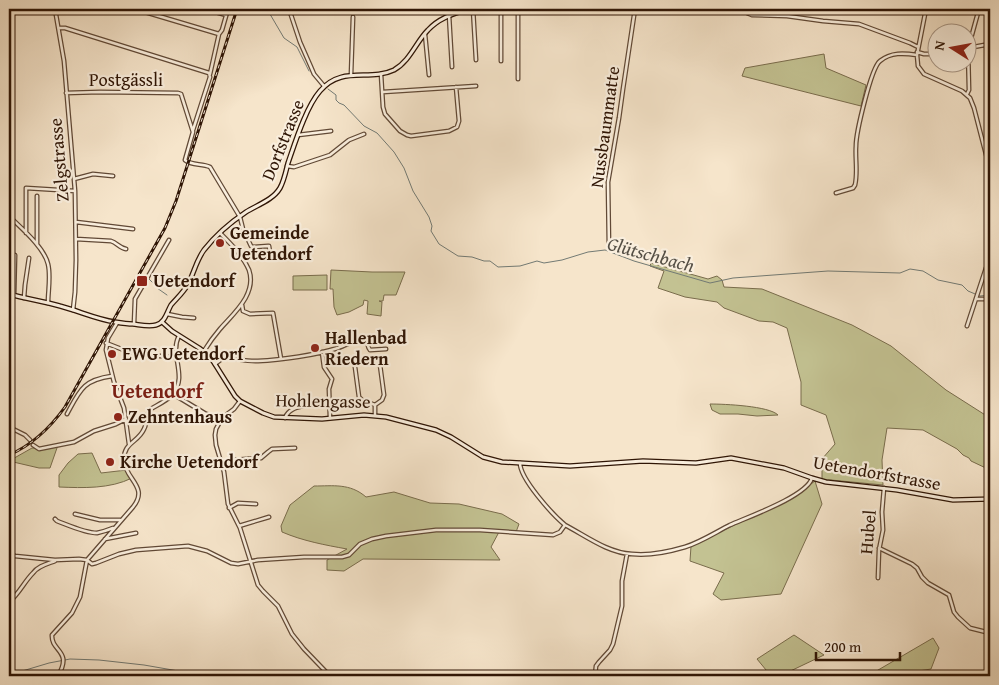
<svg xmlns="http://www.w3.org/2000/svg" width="999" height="685" font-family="'Gentium Book Plus',serif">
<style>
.green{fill:#c3c292;stroke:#796c4c}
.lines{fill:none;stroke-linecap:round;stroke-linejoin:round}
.stream{stroke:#727a74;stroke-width:1}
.street-casing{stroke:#614936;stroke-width:5}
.secondary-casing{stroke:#2f1505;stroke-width:5.5}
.street{stroke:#f9eedd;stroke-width:2.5}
.secondary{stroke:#f9eedd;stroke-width:3}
.rail-casing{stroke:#2f1505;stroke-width:3}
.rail{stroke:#f9eedd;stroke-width:1;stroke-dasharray:4;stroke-linecap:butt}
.poi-dot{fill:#8f2418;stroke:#f9eedd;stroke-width:2}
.labels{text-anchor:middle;stroke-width:4.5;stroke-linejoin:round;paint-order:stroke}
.street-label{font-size:18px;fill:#2f1505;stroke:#f9eedd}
.poi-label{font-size:18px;font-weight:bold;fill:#2f1505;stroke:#f9eedd;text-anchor:start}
.water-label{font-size:19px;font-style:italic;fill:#565046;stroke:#f9eedd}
.quarter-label{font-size:20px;font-weight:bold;fill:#7a1f14;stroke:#f9eedd}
</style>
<rect width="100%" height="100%" fill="#f6e5cb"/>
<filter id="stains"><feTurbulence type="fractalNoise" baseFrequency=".004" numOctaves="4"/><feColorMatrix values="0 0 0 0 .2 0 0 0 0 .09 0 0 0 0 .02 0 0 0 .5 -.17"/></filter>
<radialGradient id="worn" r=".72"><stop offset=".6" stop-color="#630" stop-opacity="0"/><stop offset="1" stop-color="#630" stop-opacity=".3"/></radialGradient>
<path class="green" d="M824,54L826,68L866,85L861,106L742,76L745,68Z
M651,263L708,279L717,276L722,280L724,287L762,289L852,325L891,346L946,390L990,418V470L971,461L969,458L963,455L957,449L923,430L887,428L882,460L883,485L831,480H822V459L835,444L826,415L801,405V382L787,328L773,322L759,321L724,308L717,302L685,297L658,288L664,271L650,266Z
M331,270L372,272H405L396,295H384L383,301H379L382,302L381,316L367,314L368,301L364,300L363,305L349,312L337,315L334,307L333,289H330Z
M327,275V290H293V276Z
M710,404C725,404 769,406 778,415L757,416L738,414H720L712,410Z
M58,445L50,468H39L9,461L32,448H37Z
M92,453L101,473L127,470L132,478C110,489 83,488 59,487V475L68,463L78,454Z
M815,481L822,504L781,594L721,600L713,594L724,573L690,561L691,546L730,527L786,502Z
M314,486C333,486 350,483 366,497L394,492L430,503L459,504L502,514L519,524L516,532H499L491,547L500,560L363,559L344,571L327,570V560L347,549C325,545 303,541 282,532L281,526L290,505Z
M794,635L824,655L780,676H771L757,659Z
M933,638L939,648L931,669L889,676H874L873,673Z"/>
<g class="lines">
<path class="stream" d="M267,9L284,38L297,47L309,71
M328,89L336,95V100L339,103L344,105L364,126L377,133L394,152L404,168L413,191L429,217L432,226L431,231L439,244L458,256L472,257L484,261H490L498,267L520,266L537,261L544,263L562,260L588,252L605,250L634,261L710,283L733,278L828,271L900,273L910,269L923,271L938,280L962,285L968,291L980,296L990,295
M149,279L157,287V288L167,295
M9,675L49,663L70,659L99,660L144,665L207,676"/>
<g class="street-casing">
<path id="street" d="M55,9L64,61L75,191L76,260L75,292L73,310
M135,9L219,34
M205,9L226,15
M289,9L300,42L311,67L314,74L324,86
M473,9L476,60
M501,9V61
M518,9V79
M745,9L747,13L752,15L787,16L823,21L859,24L910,43L918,47
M926,9L917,55L918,66L924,74L962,91L970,98L974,108L990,170
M449,15L452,67
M59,28H65L209,73L210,77L193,130
M425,34L429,75
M968,48L990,44
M917,52L924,54H936
M210,74L219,34L222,30L228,9
M381,74L383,107L385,114L400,131L407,135L411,136L449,131L457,127L459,121L456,87
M351,75L353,17
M383,92L476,86
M66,93L100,92L178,93L181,94L193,132L185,160C192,166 202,163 210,167L240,217L243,229L251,246L253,247L268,246H269L270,253
M967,94L969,90L968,49L979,9
M298,135L331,131
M287,166L294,167L330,155L349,140L364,134
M74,179L93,174L113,176
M836,193L853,188L855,185C858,172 855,159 856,146C856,133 871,68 880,61C891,52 904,53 917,55
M37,196V244
M9,216C21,228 44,247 48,264C51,276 48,291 48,303
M76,222L133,229
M26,233V188L75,191
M76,239L111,241C117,243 120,248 126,249
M609,249L608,182L619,118L623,89L635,9
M14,296L15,255
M24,298L25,285L29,258
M977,299H990
M242,305L243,311L250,314L273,313L281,359
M167,314L182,317L194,318
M117,323L108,338L106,350L114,382L124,408L129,444
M134,324L135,299L169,240
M967,326L986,268L990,263
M106,343L134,354L143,355L177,357
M204,351C209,343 214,336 220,329C234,313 257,294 249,270C243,256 231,244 220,233
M322,352L324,367L332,379L329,389L330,418
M212,359C227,355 242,362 258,361C281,360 316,355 338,348C346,345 354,341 363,338H365C368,341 367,347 370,350L386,349
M215,364L223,358
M355,367L359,397L362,400L375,405
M173,394L206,414L222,418
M240,401L234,409L222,418L216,429L215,435L216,445L224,472L228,504L240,528L258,585L263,591L278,606L292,634L304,649L330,676
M67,414C80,390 83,380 112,376
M375,415V405L382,400L384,395L380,365
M285,418C289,407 301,407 311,404
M9,427L25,435L30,440
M33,445L39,449L74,442L94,431L116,424L126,419
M520,463C520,479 553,515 565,525C586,536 608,553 632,554C650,556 668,552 685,547C701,542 716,532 730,525C748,517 807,496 812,478
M223,465L234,460L261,458L268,452L272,449L295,448
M229,508L238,503L256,504
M75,514L100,520H120
M55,519L57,521C68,525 85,533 97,533C102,532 108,530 113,528
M239,526L269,517
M105,539L136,533
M879,548L912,564L917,568L922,577L928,583L949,595L954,612L958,617L970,628L986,632L990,636
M9,552L15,556L55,560L79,559L87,560L92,564L96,563L119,554L136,550L188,546L207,551L231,563L238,564L258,560L304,557H342L349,555L360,544L372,539L386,536L436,530H480L553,535L560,532L565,525
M878,578L879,550L883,530L882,512L884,488
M9,602C19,594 24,582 33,573C38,566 47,564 55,561
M58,676C73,650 51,652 52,635L72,613L80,597L87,560L133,507C149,487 126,480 124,461C123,442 138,443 144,429C147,423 147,416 149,410C157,405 167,401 173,394C188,376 169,354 179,336
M595,676L596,666L599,662L610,650L613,644L622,606V581L627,554"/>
</g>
<g class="secondary-casing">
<path id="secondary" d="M9,294C26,299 43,301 60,306C79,311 96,319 115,322C121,323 127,324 133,324C141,325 149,327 156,325C165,323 167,312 171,305C177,298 184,292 188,284C194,273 196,261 204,250C215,236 231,222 246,212C257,205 273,200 280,188C284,181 286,171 288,163C295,143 306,107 320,91C342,65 369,82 394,70C410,61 416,42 428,30C439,18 453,14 468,9
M162,322L172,331L199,348L208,355L213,361L235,396L240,401L263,413L274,417L322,419L364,415L386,417L436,430L451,437L483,457L502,462L570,466L643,461L696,463L731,458L784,468L812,478L826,482L897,490L953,500L990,499"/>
</g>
<use href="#street" class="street"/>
<use href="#secondary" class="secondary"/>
<g class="rail-casing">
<path id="rail" d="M9,455C32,445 50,428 65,407L165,228L176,201L237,9"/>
</g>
<use href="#rail" class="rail"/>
</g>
<g class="poi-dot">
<circle cx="220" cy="243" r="5"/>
<rect x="136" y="275" width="12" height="12" rx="2.5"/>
<circle cx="315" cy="348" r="5"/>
<circle cx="112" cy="354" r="5"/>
<circle cx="118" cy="417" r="5"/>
<circle cx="110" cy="462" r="5"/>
</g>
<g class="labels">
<g class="street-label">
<text x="126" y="86">Postgässli</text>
<text transform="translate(605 127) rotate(-82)" y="6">Nussbaummatte</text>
<text transform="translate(283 140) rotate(-68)" y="6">Dorfstrasse</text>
<text transform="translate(59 160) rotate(-95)" y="6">Zelgstrasse</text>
<text transform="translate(323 401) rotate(1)" y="6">Hohlengasse</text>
<text transform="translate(877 473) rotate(10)" y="6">Uetendorfstrasse</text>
<text transform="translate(868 532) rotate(-85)" y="6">Hubel</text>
</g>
<g class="poi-label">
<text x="230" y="239">Gemeinde<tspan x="230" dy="21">Uetendorf</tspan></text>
<text x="153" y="287">Uetendorf</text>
<text x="325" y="344">Hallenbad<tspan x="325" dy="21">Riedern</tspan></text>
<text x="122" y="360">EWG Uetendorf</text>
<text x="128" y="423">Zehntenhaus</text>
<text x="120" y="468">Kirche Uetendorf</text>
</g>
<g class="water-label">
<text transform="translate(651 254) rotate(15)" y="7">Glütschbach</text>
</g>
<g class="quarter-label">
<text x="157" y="398">Uetendorf</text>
</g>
</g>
<rect width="999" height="685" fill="none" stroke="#f6e5cb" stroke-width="30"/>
<rect x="10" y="10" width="979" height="665" fill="none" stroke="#2f1505" stroke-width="2.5"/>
<rect x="15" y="15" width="969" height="655" fill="none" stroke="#2f1505"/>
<g transform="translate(952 48) rotate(281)"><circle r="24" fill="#f9eedd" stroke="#a89787"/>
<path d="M0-4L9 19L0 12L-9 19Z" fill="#8f2418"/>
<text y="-8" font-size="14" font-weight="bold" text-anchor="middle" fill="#2f1505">N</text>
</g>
<path d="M816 652v8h84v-8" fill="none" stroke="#2f1505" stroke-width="2.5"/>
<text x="824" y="652" font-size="15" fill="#2f1505" stroke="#f9eedd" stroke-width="4" paint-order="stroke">200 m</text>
<rect width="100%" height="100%" filter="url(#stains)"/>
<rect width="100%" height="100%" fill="url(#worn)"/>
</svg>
